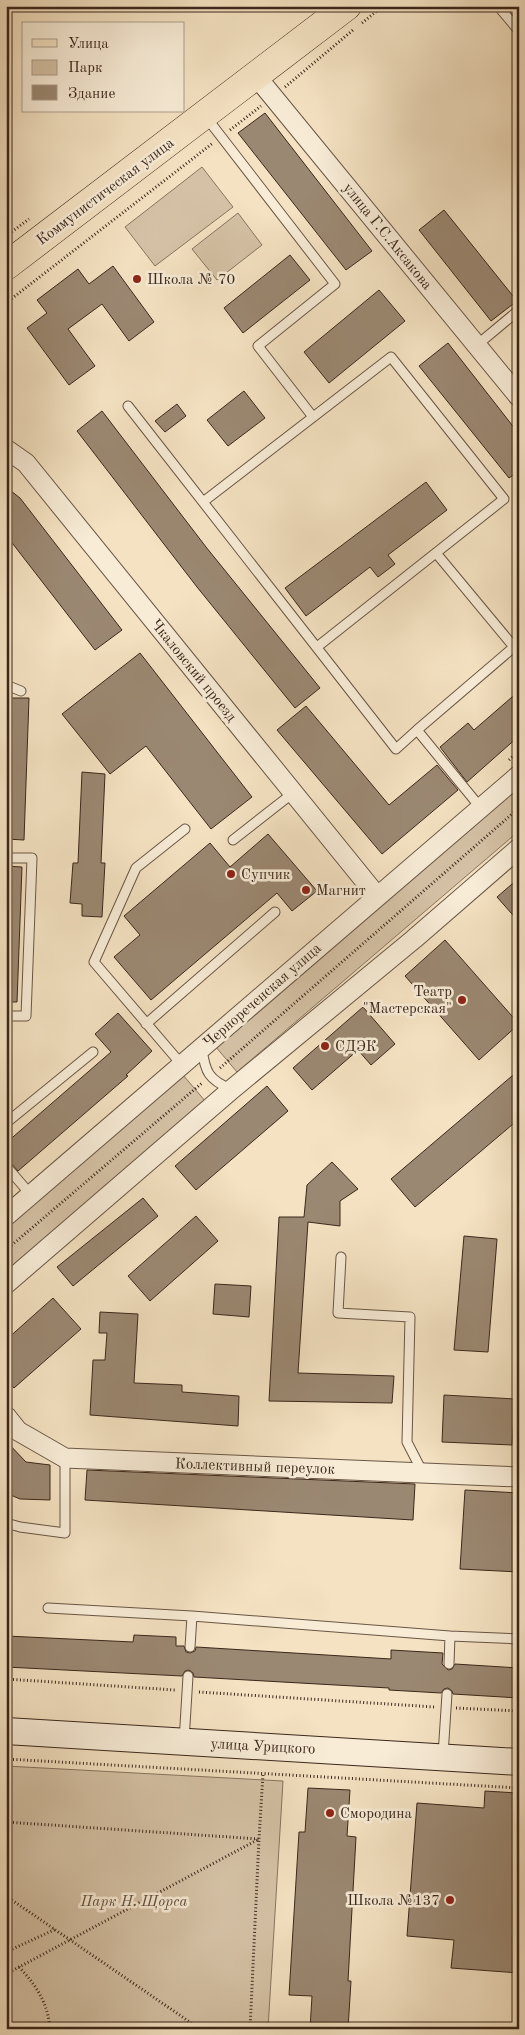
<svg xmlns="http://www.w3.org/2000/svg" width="525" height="2035" font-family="'Old Standard TT',serif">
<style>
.green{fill:#d5c2a6;stroke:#887460}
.building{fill:#9b8872;stroke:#3b271b}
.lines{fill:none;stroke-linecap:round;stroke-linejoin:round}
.lane-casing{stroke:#695645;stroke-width:11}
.street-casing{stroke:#695645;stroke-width:21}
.secondary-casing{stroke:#3b271b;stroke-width:28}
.primary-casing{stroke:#3b271b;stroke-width:29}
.path{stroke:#3b271b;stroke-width:3;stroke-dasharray:1 2.5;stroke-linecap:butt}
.lane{stroke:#f8ecd7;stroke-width:9}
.street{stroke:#f8ecd7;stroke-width:19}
.secondary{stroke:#f8ecd7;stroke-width:26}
.primary{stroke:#f4e2c2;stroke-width:28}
.poi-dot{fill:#8f2418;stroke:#f8ecd7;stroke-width:2}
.labels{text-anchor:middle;stroke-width:5;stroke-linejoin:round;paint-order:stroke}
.street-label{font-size:15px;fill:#3b271b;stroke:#f8ecd7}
.poi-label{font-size:15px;fill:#3b271b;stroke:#f8ecd7;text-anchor:start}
.park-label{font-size:15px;font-style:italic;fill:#624e3e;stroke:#f8ecd7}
</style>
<rect width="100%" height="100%" fill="#f4e2c2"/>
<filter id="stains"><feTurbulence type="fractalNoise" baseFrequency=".004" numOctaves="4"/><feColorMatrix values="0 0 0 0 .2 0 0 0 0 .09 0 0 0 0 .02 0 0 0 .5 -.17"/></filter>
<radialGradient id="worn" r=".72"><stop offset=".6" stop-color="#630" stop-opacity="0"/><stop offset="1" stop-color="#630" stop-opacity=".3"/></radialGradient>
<path class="green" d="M202,167L233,207L155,266L125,227Z
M238,213L262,245L217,280L192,249Z
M519,787V831L237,1072L215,1046Z
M183,1075L206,1102L6,1276V1228Z
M6,1766L283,1781L268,2029H6Z"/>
<path class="building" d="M265,113L372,251L346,270L238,133Z
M444,210L517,301L491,321L419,230Z
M290,255L310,280L243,333L224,308Z
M113,266L154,322L129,341L102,304L68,329L95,366L69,385L27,328L47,313L37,300L78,269L89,284Z
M379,290L405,321L329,383L304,352Z
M448,343L519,434V471L509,478L419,366Z
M244,391L265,418L228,446L207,420Z
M177,404L186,416L165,432L155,421Z
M102,411L206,547L320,688L295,708L197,587L77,431Z
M426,482L447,510L388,555L395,564L378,577L370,567L306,616L285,588Z
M6,487L20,498L122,630L95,650L6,535Z
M140,653L252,797L211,829L146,746L110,774L62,714Z
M519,691V736L467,782L440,747L468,723L474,730Z
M6,698H29L24,840L6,839Z
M306,706L389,805L437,765L458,790L382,854L277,730Z
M82,772L105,774L101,863H105L102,917L82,916V904L70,903L73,863H78Z
M268,834L317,891L292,911L277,893L151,1000L114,957L140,935L124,916L210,843L230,867Z
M6,866L22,867L17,1002H6Z
M519,878V922L497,897Z
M445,940L519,1024L479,1060L405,976Z
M363,1007L395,1044L371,1065L358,1050L312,1090L293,1068Z
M118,1013L152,1051L126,1075L128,1076L18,1171L10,1162L6,1160V1143L111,1052L95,1034Z
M519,1070V1119L415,1207L391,1179Z
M267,1086L288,1111L196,1190L175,1166Z
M332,1162L358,1189L340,1201V1226L308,1222L298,1373L394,1376L392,1403L269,1401L279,1217H304L307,1185Z
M143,1198L158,1216L73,1286L57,1267Z
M196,1216L218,1241L150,1301L128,1276Z
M464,1236L497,1239L488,1352L454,1350Z
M215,1284L251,1286L249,1317L213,1314Z
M53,1298L81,1329L14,1388L6,1379V1340Z
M100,1312L138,1314L134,1383L182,1385V1392L239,1396L238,1426L90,1415L93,1360H105L107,1333H99Z
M444,1395L515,1399L512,1445L442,1442Z
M6,1441L26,1462L50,1465V1500L20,1499L6,1493Z
M87,1470L415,1484L413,1520L85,1500Z
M465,1490L519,1493V1572L460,1569Z
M134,1635L176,1637V1646H184L186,1652L190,1653L195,1651L196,1647L391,1659V1650L443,1653L442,1664L448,1670L452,1669L455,1664L519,1668V1698L453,1694L452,1691L448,1688L444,1689L441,1693L389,1690V1688L194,1677L193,1673L189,1670L185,1671L182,1676L6,1667V1636L133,1642Z
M308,1788L350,1790L347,1836L356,1837L348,1981H351L348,2029H310L312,1996L289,1995L299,1832H305Z
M485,1791L517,1793L516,1810H519V1973L451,1968L454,1940L407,1936L417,1803L484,1808Z"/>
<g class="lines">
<g class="lane-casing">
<path id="lane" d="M498,6L519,31
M206,117L335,284L258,346L313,417
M477,345L519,310
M128,406L396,749L417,730L480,807
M203,502L391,357L504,499L317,647
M6,685L21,691
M417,730L514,647L436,553
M233,840L293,793
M6,858H32L26,1016H6
M146,1024L275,912
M202,1049C205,1072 209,1080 231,1089
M182,1065L94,962L136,868L185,829
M6,1123L93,1052
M6,1166L31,1195
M341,1257L338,1313L410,1317L407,1442L423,1473
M6,1523L20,1527L65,1533V1458
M48,1608L192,1616
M450,1636L519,1639
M190,1647L192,1616L450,1636L449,1664
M184,1741L188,1676
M443,1755L447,1694"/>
</g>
<g class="street-casing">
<path id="street" d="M256,76L519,397
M6,449L26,463L377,896
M6,1216L519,775
M6,1284L231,1090L414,939L519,848
M6,1416L18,1431L65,1458L519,1477"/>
</g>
<g class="secondary-casing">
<path id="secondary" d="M6,1731L519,1762"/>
</g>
<g class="primary-casing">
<path id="primary" d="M6,266L347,6"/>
</g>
<path class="path" d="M362,23L383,6
M285,87L353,30
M230,130L261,106
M6,236L29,219
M6,303L213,143
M509,760L519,751
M220,1068L519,808
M6,1250L202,1083
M6,1679L175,1690
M199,1692L435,1707
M456,1708L519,1711
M6,1759L519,1788
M6,1822L259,1839L250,2029
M6,1896L200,2029
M6,1952L56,1929
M19,1967C36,1985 48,2003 50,2029
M6,1974L259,1839L263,1774"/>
<use href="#lane" class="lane"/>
<use href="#street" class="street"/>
<use href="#secondary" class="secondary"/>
<use href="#primary" class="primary"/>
</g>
<g class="poi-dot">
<circle cx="137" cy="279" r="5"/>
<circle cx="231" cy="874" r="5"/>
<circle cx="306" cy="890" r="5"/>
<circle cx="462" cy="1000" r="5"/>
<circle cx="325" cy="1046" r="5"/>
<circle cx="330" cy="1813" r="5"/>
<circle cx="450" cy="1900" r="5"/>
</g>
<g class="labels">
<g class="street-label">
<text transform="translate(105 191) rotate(-37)" y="5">Коммунистическая улица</text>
<text transform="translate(388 236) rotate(51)" y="5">улица Г.С.Аксакова</text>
<text transform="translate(194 670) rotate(51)" y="5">Чкаловский проезд</text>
<text transform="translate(262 995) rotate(-41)" y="5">Чернореченская улица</text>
<text transform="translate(255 1466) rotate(2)" y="5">Коллективный переулок</text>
<text transform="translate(263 1746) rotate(3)" y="5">улица Урицкого</text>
</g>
<g class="poi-label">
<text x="147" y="284">Школа № 70</text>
<text x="241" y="879">Супчик</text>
<text x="316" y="895">Магнит</text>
<text x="452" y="996" text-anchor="end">Театр<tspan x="452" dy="17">"Мастерская"</tspan></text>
<text x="335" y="1051">СДЭК</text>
<text x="340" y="1818">Смородина</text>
<text x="440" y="1905" text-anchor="end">Школа №137</text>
</g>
<g class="park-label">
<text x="134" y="1906">Парк Н. Щорса</text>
</g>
</g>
<rect width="525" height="2035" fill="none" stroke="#f4e2c2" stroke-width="25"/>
<rect x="8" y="8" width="510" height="2020" fill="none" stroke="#3b271b" stroke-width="2.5"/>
<rect x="12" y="12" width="500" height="2010" fill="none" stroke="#3b271b"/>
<rect x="22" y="22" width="162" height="90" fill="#f8ecd7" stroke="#ac9d8c"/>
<rect x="32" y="39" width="25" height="8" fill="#f4e2c2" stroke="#ac9d8c"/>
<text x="68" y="48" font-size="15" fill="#3b271b">Улица</text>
<rect x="32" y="60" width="25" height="15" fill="#d5c2a6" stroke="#ac9d8c"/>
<text x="68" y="72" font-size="15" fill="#3b271b">Парк</text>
<rect x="32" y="85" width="25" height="15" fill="#9b8872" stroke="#ac9d8c"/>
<text x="68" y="98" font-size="15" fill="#3b271b">Здание</text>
<rect width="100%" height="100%" filter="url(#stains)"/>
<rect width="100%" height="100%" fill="url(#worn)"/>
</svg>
